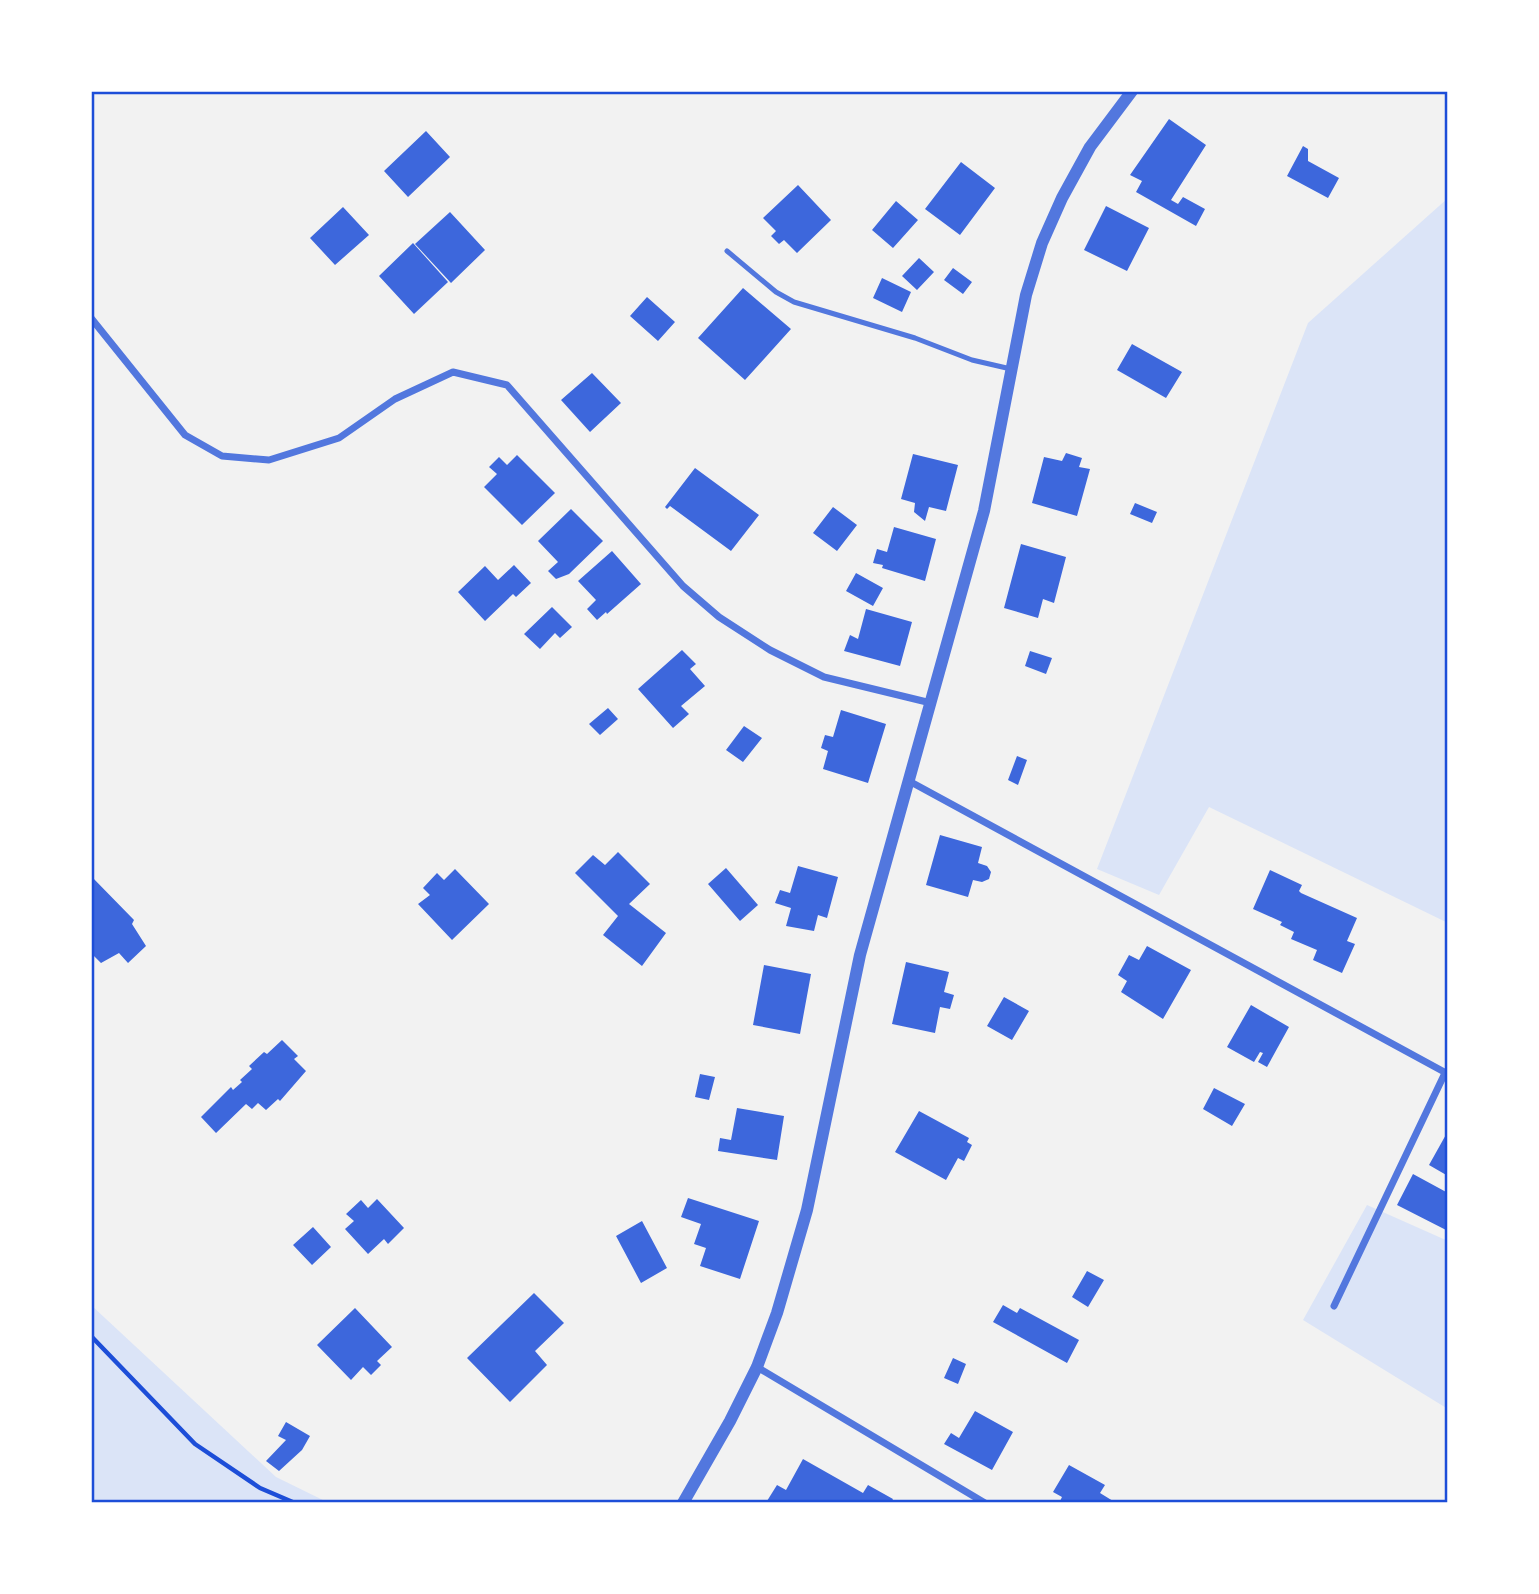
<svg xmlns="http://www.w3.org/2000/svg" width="1539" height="1594" font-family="'Zilla Slab',serif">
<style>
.green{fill:#dbe4f7}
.building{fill:#3d67dc}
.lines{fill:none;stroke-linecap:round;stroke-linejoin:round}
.path{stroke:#1d4ed8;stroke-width:4.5}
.service{stroke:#5277de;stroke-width:5}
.minor{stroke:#5277de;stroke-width:7}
.tertiary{stroke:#5277de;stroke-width:12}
.neatline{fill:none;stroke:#1d4ed8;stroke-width:2.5}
</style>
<rect width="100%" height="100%" fill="#f2f2f2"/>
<path class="green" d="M1448,198V923L1209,807L1159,895L1097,869L1308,323Z
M1367,1205L1448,1241V1409L1303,1320Z
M91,1305L276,1477L329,1503H91Z"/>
<path class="building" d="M1169,119L1206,145L1171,200L1178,204L1183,197L1205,209L1196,226L1136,192L1142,181L1130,175Z
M426,131L450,157L408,197L384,171Z
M1303,146L1308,149V161L1339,178L1328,198L1287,176Z
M961,162L995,188L960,235L925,209Z
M798,185L831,220L797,253L784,240L779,244L771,236L776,231L763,218Z
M896,201L918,220L893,248L872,230Z
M1106,206L1149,228L1127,271L1084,250Z
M343,207L369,235L335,265L310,238Z
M450,212L485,250L451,283L415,244Z
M413,243L448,282L414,314L379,276Z
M919,258L934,272L917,290L902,276Z
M953,268L972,282L963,294L944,280Z
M882,278L911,292L902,312L873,298Z
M743,288L791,329L745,380L698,338Z
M647,297L675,322L658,341L630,316Z
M1132,344L1182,372L1166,398L1117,370Z
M592,373L621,403L590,432L561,400Z
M1066,453L1082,458L1079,467L1090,469L1077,516L1032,503L1044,457L1062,461Z
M913,454L958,465L946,511L929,507L925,521L914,512L915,503L901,499Z
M517,455L555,493L522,525L484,487L497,474L489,467L499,457L507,465Z
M695,468L759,515L731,551L670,506L667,509L665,507Z
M1135,503L1157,512L1152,523L1130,514Z
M833,507L857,525L837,551L813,533Z
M571,509L603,541L569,574L556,579L548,571L558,562L538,541Z
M894,527L936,539L925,581L882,568L883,565L873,563L877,549L887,552Z
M1021,544L1066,557L1054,603L1043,599L1038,618L1004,608Z
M612,551L641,584L607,614L606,612L597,620L587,609L596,600L578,581Z
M514,565L531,583L516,597L513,594L485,621L458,592L485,566L498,580Z
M856,573L883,588L873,606L846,591Z
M552,607L572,627L560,638L555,633L540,649L524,634Z
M866,609L912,622L900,666L844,651L850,635L858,639Z
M682,650L696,664L690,669L705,686L681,706L689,714L673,728L638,689Z
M1030,651L1052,658L1046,674L1025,666Z
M608,708L618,719L600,735L589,724Z
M841,710L886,724L868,783L823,769L828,751L821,748L825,735L833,737Z
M744,726L762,738L743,762L726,750Z
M1017,756L1027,760L1018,785L1008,780Z
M940,835L982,847L978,863L987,866L991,872L989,879L982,882L973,880L968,897L926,885Z
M618,852L650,884L629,904L666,933L642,966L603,935L618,916L575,873L593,855L605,865Z
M798,866L838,877L827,918L818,915L814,931L786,926L791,908L775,903L780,890L790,893Z
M726,868L758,905L740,921L708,884Z
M455,869L489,904L452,940L418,904L430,895L423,888L437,873L444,880Z
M1270,870L1302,885L1299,891L1301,893L1357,918L1347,941L1355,944L1342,973L1313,960L1317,950L1291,939L1294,932L1280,925L1282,922L1253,909Z
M91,876L134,920L132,924L146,946L128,963L119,953L101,963L91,953Z
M1147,946L1191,970L1163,1019L1121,992L1127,981L1118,975L1129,955L1139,960Z
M906,962L949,972L944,992L954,995L950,1009L940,1007L935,1033L892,1024Z
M764,965L811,974L800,1034L753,1025Z
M1004,997L1029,1011L1012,1040L987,1026Z
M1251,1005L1289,1027L1267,1067L1258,1062L1263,1053L1260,1052L1254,1062L1227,1047Z
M282,1040L298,1056L294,1059L306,1071L280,1101L278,1099L266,1110L258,1103L252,1109L246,1104L216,1133L201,1117L231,1087L233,1090L242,1082L240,1080L252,1069L249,1066L264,1052L267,1054Z
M700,1074L715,1077L709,1100L695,1097Z
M1214,1088L1245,1104L1232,1126L1203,1109Z
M737,1108L784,1116L777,1160L718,1151L720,1138L731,1140Z
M919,1111L969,1138L967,1142L972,1145L964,1161L958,1158L946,1180L895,1152Z
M1448,1131V1176L1429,1165Z
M1413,1174L1448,1193V1231L1397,1205Z
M688,1198L759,1221L740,1279L700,1266L706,1248L694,1244L701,1224L681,1217Z
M377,1199L404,1228L388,1244L384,1239L368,1254L345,1229L354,1221L346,1214L361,1200L368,1208Z
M642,1221L667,1268L641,1283L616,1236Z
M313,1227L331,1247L312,1265L293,1245Z
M1087,1271L1104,1280L1088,1307L1072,1297Z
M534,1293L564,1323L535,1351L547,1365L510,1402L467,1358Z
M1003,1305L1017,1313L1020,1308L1079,1340L1067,1363L993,1322Z
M355,1308L392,1347L377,1361L381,1365L371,1375L363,1367L351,1380L317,1345Z
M953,1358L966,1364L958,1384L944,1378Z
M975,1411L1013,1432L992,1470L944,1444L951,1433L959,1438Z
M286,1422L310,1436L302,1450L279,1471L266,1461L286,1440L278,1436Z
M803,1459L863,1493L868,1485L893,1499L891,1503H771L767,1501L777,1485L786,1490Z
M1069,1465L1105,1485L1100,1493L1113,1501L1112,1503H1059L1062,1497L1053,1492Z"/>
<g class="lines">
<path class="path" d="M91,1336L195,1444L260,1488L295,1503"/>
<path class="service" d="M727,251L776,292L794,302L915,338L972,360L1011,369"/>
<path class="minor" d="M91,318L185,435L222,456L269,460L339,438L395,399L453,372L507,385L683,586L719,617L770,650L824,677L931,703
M909,781L1448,1074
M1334,1306L1445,1073
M757,1367L985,1503"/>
<path class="tertiary" d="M683,1503L730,1421L757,1367L777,1313L807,1210L860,955L984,511L1026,295L1042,243L1062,198L1090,147L1132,91"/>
</g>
<rect width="1539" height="1594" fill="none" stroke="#ffffff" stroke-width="186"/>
<rect x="93" y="93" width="1353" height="1408" class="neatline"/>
</svg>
